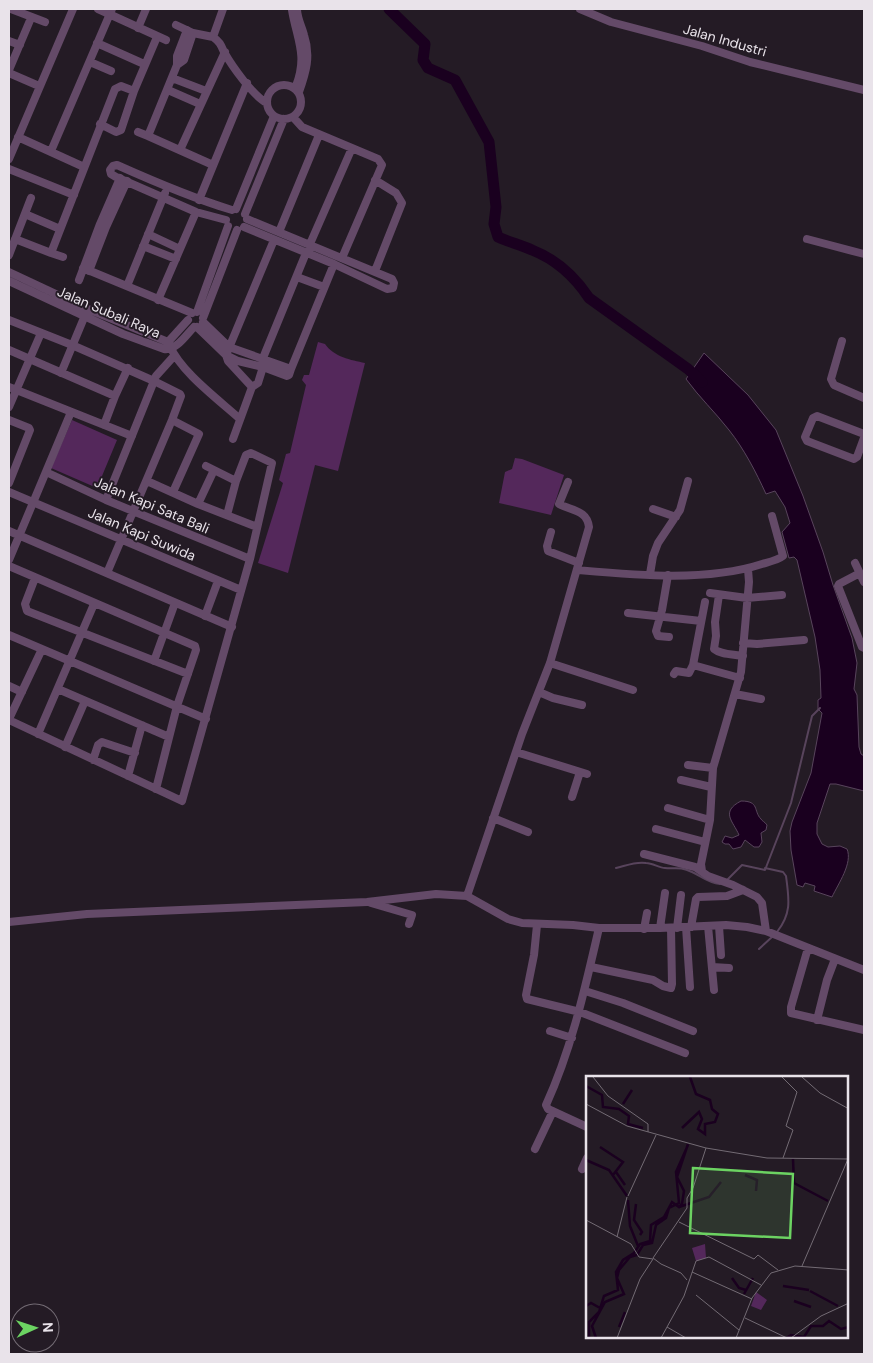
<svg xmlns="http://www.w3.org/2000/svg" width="873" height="1363" font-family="'DM Sans',sans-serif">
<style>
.green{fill:#54285b}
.water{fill:#1a001f;stroke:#58445c}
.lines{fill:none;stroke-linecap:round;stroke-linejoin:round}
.stream{stroke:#58445c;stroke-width:2}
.river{stroke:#1a001f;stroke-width:11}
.minor{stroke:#644a68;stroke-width:8}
.labels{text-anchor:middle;stroke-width:4;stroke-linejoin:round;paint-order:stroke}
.street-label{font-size:14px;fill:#e9e3ea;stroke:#241b25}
.inset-river{fill:none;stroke:#1a001f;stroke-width:2.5}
.inset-road{fill:none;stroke:#736b74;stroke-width:1}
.view{fill:#6cd362;fill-opacity:0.15;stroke:#6cd362;stroke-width:2.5}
.inset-edge{fill:none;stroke:#e9e3ea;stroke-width:2.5}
</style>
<rect width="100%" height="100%" fill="#241b25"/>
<path class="green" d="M318,342L325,344C334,357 351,360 365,363L338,471L315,465L288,573L258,563L283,483L279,480L286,454L290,453L306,385L302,380L304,375H309Z
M72,420L117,440L97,488L51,468Z
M515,458L522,459L564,475L551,515L499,503L505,472L512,469Z"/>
<path class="water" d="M704,353L748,395L776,430L803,496L823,552L833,585L852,638L857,663L854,689L857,695L859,747L861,754L864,756V791L836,784H830L817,823V834L822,844L828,847L840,846L847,849C853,863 838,884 832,897L814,891L815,886L805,883L803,887L797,885L791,850L790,831L792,822L811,773L822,713L818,709V700L821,698L820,670L815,637L797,560L794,557L789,558L782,532L790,523L785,507L775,491L766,494C756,472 744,449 729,430C715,412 699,397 686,379Z
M741,801C760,801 753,811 761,819C762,821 765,822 767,825L766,830L761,833L762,842L759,847H754L745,840L741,847L733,849L729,844H725L722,842L725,836L732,838L739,835C733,821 720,812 741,801Z"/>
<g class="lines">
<path class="stream" d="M616,868C625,866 636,861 646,863C653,863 659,868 665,868C676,869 679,866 692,872C701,876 708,883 720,884
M765,868L783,872L786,876C789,899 792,913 777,932
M726,881L742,865L765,870L791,803L812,716L820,708
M759,949L772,937"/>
<path class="river" d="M389,9L425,44L423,60L428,68L455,80L489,142L496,207L494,224L498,237C509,242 521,245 532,250C555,259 575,277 589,298L688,369L702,382"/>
<path class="minor" d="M11,9L45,22
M98,9L166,40
M223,9L213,37C220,42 221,45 224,52C232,66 253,96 267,103
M297,9C297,18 302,27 304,35C311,56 306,72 299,92
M580,9L611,22L702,46L750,62L864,90
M292,10C297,40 308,55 296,86
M176,25L193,33L213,37
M138,28L146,9
M187,30L177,56V65L184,60L193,33
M9,41L20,45
M97,43L144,64
M90,62L111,71
M177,65L148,136L213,165
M9,70L31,18
M9,73L39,86
M172,78L206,91
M267 102a17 17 0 1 1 34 0a17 17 0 1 1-34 0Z
M168,90L200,104
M293,117L302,127L378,159L382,165L342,258
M100,124L116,132L121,130L134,91L157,37
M138,132L148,136
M18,137L84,167
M180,150L225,52
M51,151L112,9
M9,159L73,9
M9,169L74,195
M199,200L247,83
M236,209L274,116
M25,214L60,229
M245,214L284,119
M226,220L196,212L116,177L111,174L110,170L113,166L117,165C155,182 192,198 232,210
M244,227L334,264L387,289L393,288L394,283L392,279L247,219
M279,232L319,135
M148,234L180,249
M15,239L51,253
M807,239L864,254
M143,246L176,259
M9,255L31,198
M63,257L51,253L115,89L121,86L134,91
M83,268L192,313
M89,271L106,227L127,181
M375,271L402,203L396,193L375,180
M9,272L88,309L168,342L188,320
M297,277L324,287
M79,280L100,224L120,178
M9,281L123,334L164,349C176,351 186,335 194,327
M127,286L165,193
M158,300L196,212
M197,312L228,226
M203,318L237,230
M9,320L72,345L154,381
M197,327L226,355L238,361L263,367L287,376L289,375L291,369L229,347L203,322
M842,341L831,379L834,385L864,398
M170,346C180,371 219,400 240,419
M9,350L115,396
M263,358L306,253L352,148
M291,369L334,264
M61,373L86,313
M156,376L174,356
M9,387L132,436
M252,387L228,361L226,355L274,240
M9,407L41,333
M9,420L29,428L30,430L9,483
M172,420L199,434L173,492
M104,425L115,396L128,368
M864,434L817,416L813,418L805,437L807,441L854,459L857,457L864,438
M233,439L252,387L258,383L263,367
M206,466L236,481
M46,472L106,500L250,559
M147,481L198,504L257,527
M9,492L241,590
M106,500L154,381L180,394L181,396L172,420L107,573
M198,504L214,470
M653,509L676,517
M9,531L232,627
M551,532L547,546L548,551L579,563
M9,560L71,412
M855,563L864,582
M9,566L195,646L196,650L177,706L156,789
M577,570C634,575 707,582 762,564C769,562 778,560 783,556L772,516
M860,573L839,584L838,586L862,647L864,648
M650,574L653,556L658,543L680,510L688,481
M668,575L662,610L656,631L658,636L669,637
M35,578L25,604L27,611L188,674
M710,593L747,598L782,595
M719,595L715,622L716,636L714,649C721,655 734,654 743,656
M705,602L693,665L740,678
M628,613L701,621
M205,616L218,581
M9,635L206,719
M743,643L757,644L804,640
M154,661L175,603
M550,663L633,690
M674,674L676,671L689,673L693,665
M9,686L22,692
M58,689L169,737
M539,692L553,698L582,705
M735,694L761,699
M9,719L42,649
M9,720L182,801L250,559L272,463L251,453L246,455L236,481L227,515
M38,734L94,604
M65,747L85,701
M516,752L587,774
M93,760L98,745L102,742L135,753
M688,765L713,768
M128,776L142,725
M681,780L711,787
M572,797L580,772
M668,808L710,820
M493,818L528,832
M656,829L705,842
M644,854L695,867L708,876L733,885L757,897L762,903L766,931
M702,871L701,864L710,820L713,768L741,672L749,582L748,569
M467,896L522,734L550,663L589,527C587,510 572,511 559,504L568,482
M371,903L412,915L409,924
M9,922L87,914L367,902L436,894L467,896L508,919L522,923L573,925L599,928H660L726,925L747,927L766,931L864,970
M537,925L534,955L526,995L527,999L580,1012L685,1053
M708,926L714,990
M719,926L721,955
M686,927L690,987
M691,927L696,899L698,897L727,896L743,890
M660,928L665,893
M677,928L681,895
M644,929L647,913
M808,948L791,1007V1013L864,1030
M591,967L653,980L663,986L671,988L672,984L671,928
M712,967L729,968
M585,991L623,1003L693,1031
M817,1020L827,980L835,959
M550,1031L572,1038
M587,1127L548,1109L546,1105C572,1048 585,988 599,928
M535,1149L553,1111
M582,1169L587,1158"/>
</g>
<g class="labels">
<g class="street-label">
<text transform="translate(725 40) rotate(16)" y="5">Jalan Industri</text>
<text transform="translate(109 312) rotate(23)" y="5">Jalan Subali Raya</text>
<text transform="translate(152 505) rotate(23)" y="5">Jalan Kapi Sata Bali</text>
<text transform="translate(142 534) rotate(23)" y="5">Jalan Kapi Suwida</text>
</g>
</g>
<g transform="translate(586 1076)">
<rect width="262" height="262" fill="#241b25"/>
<path d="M119,168L120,182L110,185L106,172ZM170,216L181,224L175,234L165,230Z" fill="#54285b"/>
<path class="inset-river" d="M0,10L16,19L17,31L33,33L43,40L42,48L57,52M37,28L46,14M96,52L113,36L116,43L112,53L119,58V48L129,46L132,38L126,33L124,24L110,18L104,1M14,71L37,86L27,99M207,83L208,107L242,125M0,84L23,94L41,120M30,96L39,109M159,99L171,104L170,115M42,124L44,150L52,170M50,128L48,144L56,156L54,159M93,131L123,121L135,106M146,202L153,212L160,214M197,210L223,214M224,215L252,230M158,218L167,202M208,225L225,231M0,230L5,227L14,232M33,251L39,236M3,262V246L13,236L18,220L32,214L30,196L37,184L48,177L54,168L64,165L65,149L78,141L86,126L93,131L96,128L98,115L91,101L102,68M10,262L6,250L19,226L38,218L31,202L33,194L44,181L51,179L57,169L66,167L70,149L80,142L83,132L93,127L90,96L102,69M200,262L205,259L218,261L225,250H237L243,245L255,253L263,251"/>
<path class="inset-road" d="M7,1L22,20L62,48V56M196,1L211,16L200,50L207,54L197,82M216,1L234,17L263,33M0,28L41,50L120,72L181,82L263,83M42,120L70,59M0,144L45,168L53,181L67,183L54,203L31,262M93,146L168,183L172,179L192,194M31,161L41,121M75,188L67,182L101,132V122L107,112L120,72M75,188L95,197L101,204M216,190L262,83M106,196L166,223M110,219L153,254M159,242L201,262M81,251L100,262M75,262L98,220L110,185L123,181L175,209M150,262L166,222L185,197L209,190L263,194M205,262L235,240L263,227"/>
<path class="view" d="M107,92L207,98L204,162L104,157Z"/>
<rect width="262" height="262" class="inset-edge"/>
</g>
<rect width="873" height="1363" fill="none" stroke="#e9e3ea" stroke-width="20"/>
<g transform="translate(35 1328) rotate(87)"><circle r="24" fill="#241b25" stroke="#736b74"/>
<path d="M0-4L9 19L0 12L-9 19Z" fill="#6cd362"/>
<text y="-8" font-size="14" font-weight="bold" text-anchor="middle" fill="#e9e3ea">N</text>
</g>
</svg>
